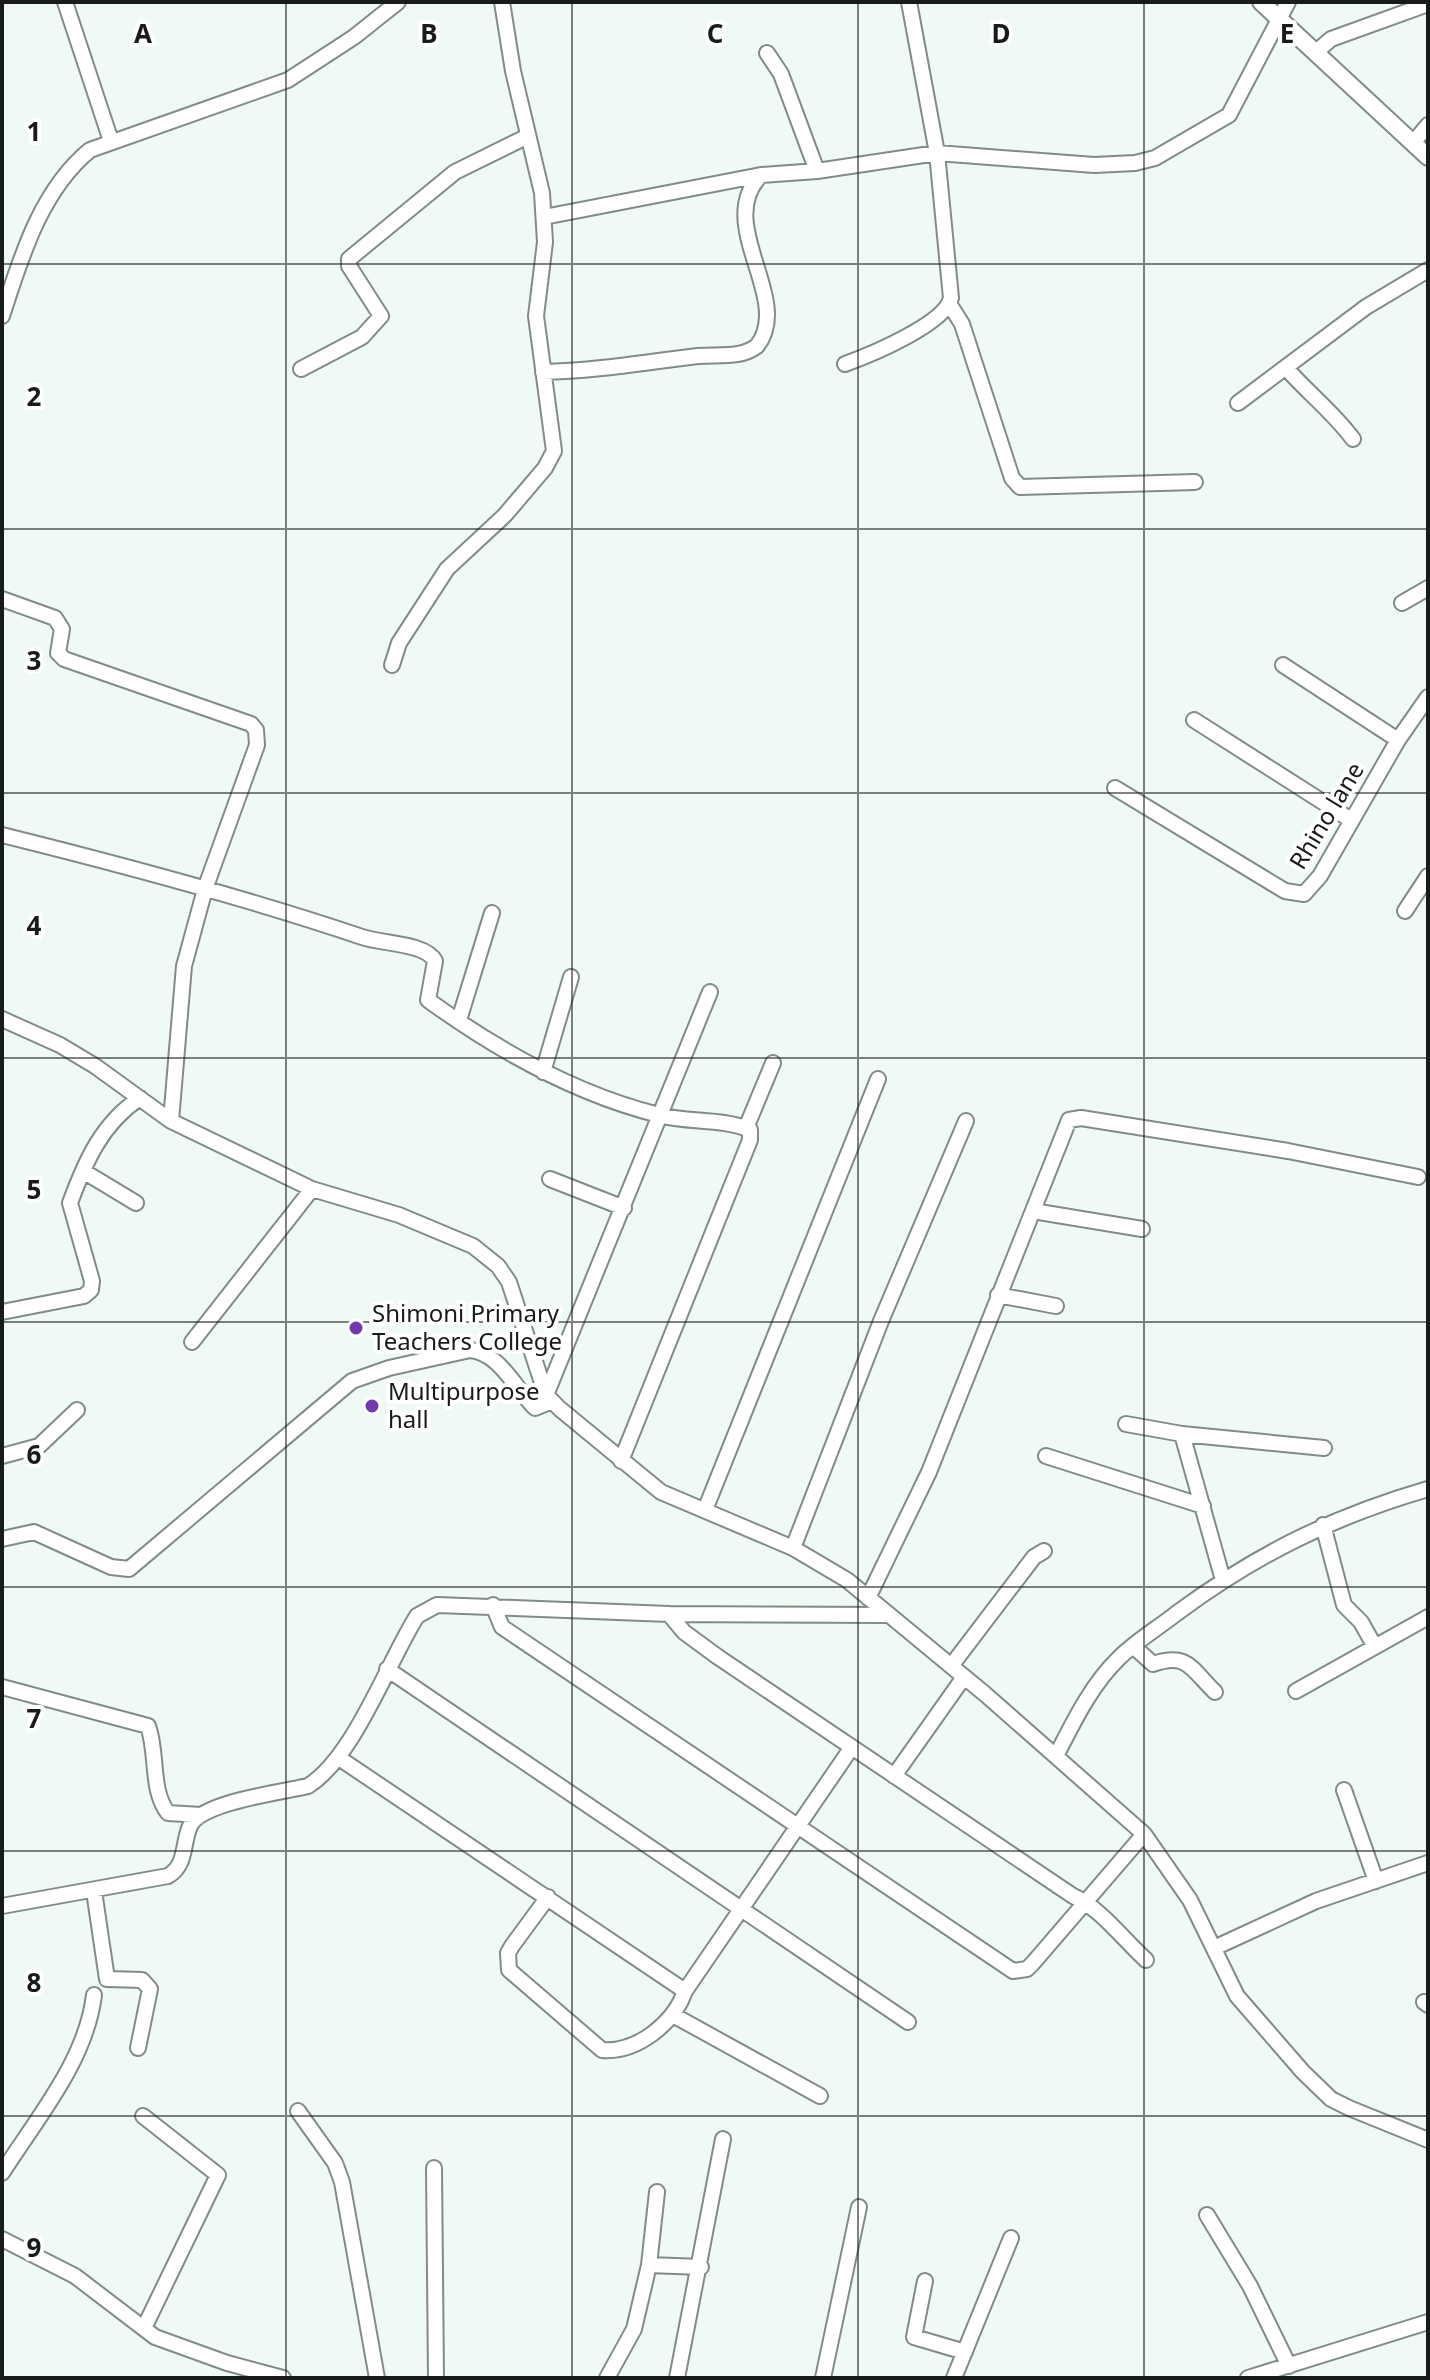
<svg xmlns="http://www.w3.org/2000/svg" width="1430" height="2380" font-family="'Noto Sans',sans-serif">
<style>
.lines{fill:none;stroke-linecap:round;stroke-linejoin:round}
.minor-casing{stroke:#828c86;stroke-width:18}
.major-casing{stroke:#828c86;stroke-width:20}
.minor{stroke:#fff;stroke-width:14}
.major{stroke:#fff;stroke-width:16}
.grid{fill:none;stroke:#171b19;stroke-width:2;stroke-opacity:0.55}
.poi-dot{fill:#7338ae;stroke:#fff;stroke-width:3}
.labels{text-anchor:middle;stroke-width:8;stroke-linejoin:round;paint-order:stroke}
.street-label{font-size:24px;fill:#171b19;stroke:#fff}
.poi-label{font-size:24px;fill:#171b19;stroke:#fff;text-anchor:start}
.grid-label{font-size:26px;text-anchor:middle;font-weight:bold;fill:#171b19;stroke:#fff;stroke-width:8;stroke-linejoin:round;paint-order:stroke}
</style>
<rect width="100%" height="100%" fill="#effaf4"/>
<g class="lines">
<g class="minor-casing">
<path id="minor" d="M65,2L111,141
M1316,52L1331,39L1428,4
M767,53L781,74L817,171
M1413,143L1428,125
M544,217L761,175
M950,305L962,324L1012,478L1020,487L1195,482
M2,316C21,257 41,190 90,150L288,80L354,37L398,2
M845,364C870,355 945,324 951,298L937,153L909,2
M1286,368C1308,393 1333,412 1353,439
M301,369L362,337L381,316L349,266V259L455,172L528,136
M543,372C596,371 646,362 698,356C718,354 740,359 757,346C794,299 713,224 761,175L817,171L937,153L1094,165L1135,163L1155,158L1229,115L1288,2
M1238,403L1366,307L1428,270
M2,599L55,618L62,629L58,653L64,659L251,724L256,730L257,745L205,889L184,966L171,1121
M1402,603L1428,588
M392,665L399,643L447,569L505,515L545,468L554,451L536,316L545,242L542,193L513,71L502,2
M1283,665L1398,740
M1194,720L1351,820
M1115,788L1285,891L1304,894L1320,876L1398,740L1428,697
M2,835C123,865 244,897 362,937C382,944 426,943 435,961L428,1000C497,1050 575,1094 659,1115C688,1123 723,1118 750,1130V1140L621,1461
M1405,911L1428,876
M2,1019L60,1045L95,1066L171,1121L312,1189L399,1215L473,1246L498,1266L509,1282L546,1395L560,1409L661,1492L793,1548L847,1580L985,1694L1144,1834L1190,1900L1237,1996L1303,2072L1331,2099L1349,2108L1428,2140
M459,1020L492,913
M543,1072L571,977
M746,1128L773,1063
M83,1171L136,1203
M550,1179L624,1208
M1033,1211L1142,1229
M998,1295L1056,1306
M2,1312L84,1296L91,1290L92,1281L70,1203C85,1162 102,1123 140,1098
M192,1342L312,1189
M546,1395L710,992
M1126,1424L1182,1434L1223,1580
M1182,1434L1324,1448
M2,1456L39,1446L77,1410
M1046,1456L1203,1506
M705,1510L878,1079
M1323,1525L1344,1605L1361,1622L1374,1645
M2,1539L34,1532L111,1567L129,1569L352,1381L389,1368L470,1350C500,1353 514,1387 535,1408L552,1401
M793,1548L881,1321L966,1121
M868,1598L929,1472L1069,1120L1081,1118L1288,1151L1418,1177
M493,1605L502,1627L1013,1971L1027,1969L1033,1963L1144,1834
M669,1614L684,1632L718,1657L1073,1896C1100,1908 1122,1938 1146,1960
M1133,1646L1153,1664C1188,1652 1191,1669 1215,1692
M951,1666L1034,1557L1044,1551
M387,1669L908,2022
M2,1687L148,1726C158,1753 150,1790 168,1813L201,1815
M1296,1691L1428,1617
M1056,1756C1073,1723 1091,1685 1119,1658C1136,1641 1158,1628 1177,1613C1257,1554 1332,1517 1428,1489
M339,1758L685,1991
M894,1776L964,1677
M1344,1790L1376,1881
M94,1891L107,1979L142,1980L150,1989L138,2048
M548,1897L512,1946L508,1953L509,1970L602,2050C637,2053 674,2023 685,1991L852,1747
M2,1906L168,1876C187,1865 182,1844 190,1826C201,1802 283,1792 308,1786C354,1757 387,1664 417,1616L437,1605L669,1614L888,1615
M1214,1948L1316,1901L1428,1863
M1424,2002L1428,2005
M673,2015L820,2096
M298,2111L335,2163L342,2182L377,2378
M143,2116L218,2175L144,2328
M434,2168L436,2378
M2,2173C37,2118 86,2061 94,1995
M1207,2215L1250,2286L1289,2366
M2,2239L75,2276L155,2337L227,2363L283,2378
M649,2265L701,2267
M925,2281L914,2337L965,2352
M607,2378L634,2329L649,2265L657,2192
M677,2378L723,2139
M823,2378L859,2207
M954,2378L1011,2238
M1248,2378L1428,2322"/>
</g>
<g class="major-casing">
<path id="major" d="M1261,2L1428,157"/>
</g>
<use href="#minor" class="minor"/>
<use href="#major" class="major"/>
</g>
<path class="grid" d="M286,2V2378M572,2V2378M858,2V2378M1144,2V2378M2,264H1428M2,529H1428M2,793H1428M2,1058H1428M2,1322H1428M2,1587H1428M2,1851H1428M2,2116H1428"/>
<g class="poi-dot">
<circle cx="356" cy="1328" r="8"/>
<circle cx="372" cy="1406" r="8"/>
</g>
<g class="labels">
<g class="street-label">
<text transform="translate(1327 816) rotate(-59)" y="8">Rhino lane</text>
</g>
<g class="poi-label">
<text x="372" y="1322">Shimoni Primary<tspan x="372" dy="28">Teachers College</tspan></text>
<text x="388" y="1400">Multipurpose<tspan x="388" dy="28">hall</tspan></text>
</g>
</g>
<g class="grid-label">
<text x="143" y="43">A</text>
<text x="429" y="43">B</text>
<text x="715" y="43">C</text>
<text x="1001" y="43">D</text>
<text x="1287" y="43">E</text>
<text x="34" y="141">1</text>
<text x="34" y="406">2</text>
<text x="34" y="670">3</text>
<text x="34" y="935">4</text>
<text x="34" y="1199">5</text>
<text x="34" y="1464">6</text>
<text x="34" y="1728">7</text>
<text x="34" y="1992">8</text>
<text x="34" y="2257">9</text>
</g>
<rect width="1430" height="2380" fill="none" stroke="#171b19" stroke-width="8"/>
</svg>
